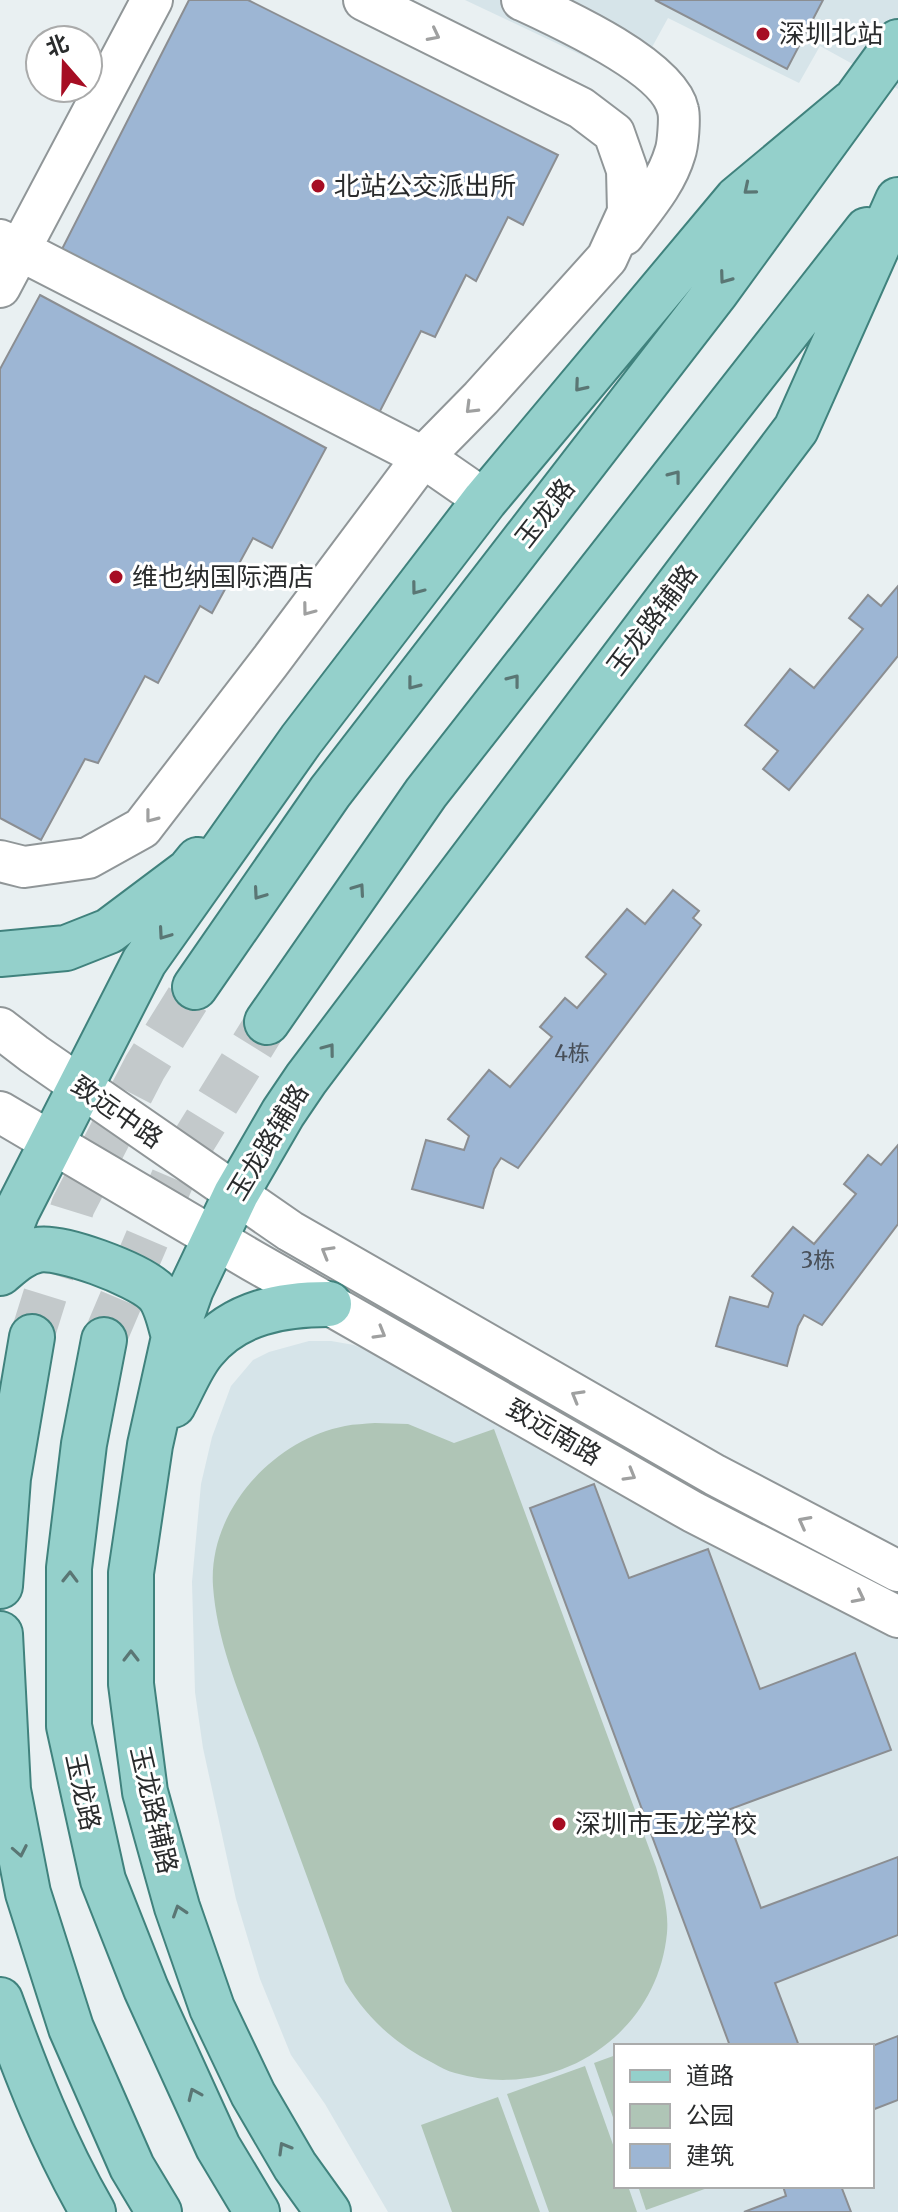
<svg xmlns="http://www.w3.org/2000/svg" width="898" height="2212" font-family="Merriweather,'Noto Sans SC',serif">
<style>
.built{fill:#d6e4e9;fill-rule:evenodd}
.green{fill:#afc5b6}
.building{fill:#9db6d4;stroke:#8b8e92;stroke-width:2}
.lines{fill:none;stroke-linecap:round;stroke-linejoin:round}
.major-tunnel{stroke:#c3c9cb;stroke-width:44;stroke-dasharray:44 22;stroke-linecap:butt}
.minor-casing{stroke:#909698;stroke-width:44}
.major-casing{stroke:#40827d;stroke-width:48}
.minor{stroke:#fff;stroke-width:40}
.major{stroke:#94d0cb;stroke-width:44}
.oneway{stroke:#9fa0a0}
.oneway2{stroke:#5a7674}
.poi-dot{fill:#a60d23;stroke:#fff;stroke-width:3}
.labels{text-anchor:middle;stroke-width:6;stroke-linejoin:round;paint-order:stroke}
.number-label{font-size:22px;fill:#474e57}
.poi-label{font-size:26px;fill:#2a2c2d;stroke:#fff;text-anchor:start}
.street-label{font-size:26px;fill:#2a2c2d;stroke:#fff}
</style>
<rect width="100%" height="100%" fill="#e9f0f2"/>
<path class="built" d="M465,0H898V89L820,46L799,83L668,18L634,80Z
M309,1341H331L354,1345L372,1353L898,1630V2212H388L325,2104L291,2055L260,1979L236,1899L203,1748L195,1692L192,1582L201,1484L212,1437L231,1386L253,1360L269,1352ZM616,2046H872V2186H616Z"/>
<path class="green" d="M375,1423L408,1424L454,1443L494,1429L656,1867C662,1888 669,1910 667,1933C657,2037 554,2102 455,2073C447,2071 440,2067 433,2063C394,2043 368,2019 345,1982C318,1906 290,1830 262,1754C242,1700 217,1644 213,1586C208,1511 273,1440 345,1426C354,1424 365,1424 375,1423Z
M616,2055V2126L594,2063Z
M585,2066L616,2153V2186H628L637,2212H549L507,2094Z
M498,2097L540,2212H452L421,2125Z
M638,2186H713L646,2210Z"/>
<path class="building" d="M189,0H248L558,155L523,225L508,217L476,281L466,275L435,337L421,331L379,413L60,253Z
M655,0H823L787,69Z
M40,295L326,448L272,548L253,538L212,613L200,606L158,683L145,676L98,763L85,759L41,840L0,818V369Z
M898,586V656L789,790L763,769L778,751L745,725L790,669L814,688L863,629L849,618L868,595L881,606Z
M673,890L699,911L693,918L701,925L518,1168L501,1158L494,1169L483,1208L412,1189L426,1140L464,1150L469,1136L448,1119L489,1070L510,1087L552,1037L540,1027L565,998L577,1008L606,974L586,957L627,909L645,924Z
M898,1145V1224L822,1325L804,1315L798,1326L787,1366L716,1346L730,1297L768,1307L773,1293L752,1276L793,1227L814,1244L856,1194L844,1184L868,1155L881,1165Z
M594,1484L629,1578L708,1549L760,1689L855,1653L891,1750L725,1811L761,1908L898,1857V1935L775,1983L799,2046H730L530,1508Z
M898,2036V2100L872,2110V2046Z
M783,2186H841L851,2212H744L786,2196Z"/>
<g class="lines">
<path class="major-tunnel" d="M32,1337L73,1206L145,1067L195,987
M104,1340L178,1166L267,1022"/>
<g class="minor-casing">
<path id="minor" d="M522,0C561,18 669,67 678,110C680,118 678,145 675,153C666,184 643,209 624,235
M0,240L423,457L485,500
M0,287L152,0
M0,861L24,867L88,858L142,828L269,663L423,457L481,398L607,258L628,212L627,170L614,133L581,108L364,0
M0,1028L34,1054L290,1231L715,1475L898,1571
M0,1112L253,1261L693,1512L898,1617"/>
</g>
<g class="major-casing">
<path id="major" d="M0,954L66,948L109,931L189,871L198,860
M195,987L330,792L716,292L898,42
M267,1022L426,793L867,230
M0,1253L17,1211L144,962L301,740L485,500L737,199L852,103
M0,1273C12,1263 21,1254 37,1250C61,1245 136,1274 155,1291C166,1301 170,1322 174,1337
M104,1340L84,1444L69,1568V1726L103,1880L146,1989L218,2147L257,2212
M173,1405C183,1387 191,1365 204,1350C235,1312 283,1304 329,1304
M0,1586L8,1478L32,1337
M0,1634L8,1790L28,1893L71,2028L132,2167L159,2212
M0,2000C26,2072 54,2145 93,2212
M328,2212L295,2166L253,2094L212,2008L177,1907L145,1792L131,1684V1573L150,1445L174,1337L191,1289L236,1194L283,1113L306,1079L796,429L898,200"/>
</g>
<use href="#minor" class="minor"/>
<use href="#major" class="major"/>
</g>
<defs><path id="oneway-chevron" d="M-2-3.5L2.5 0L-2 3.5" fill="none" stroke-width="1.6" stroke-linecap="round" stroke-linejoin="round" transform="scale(2)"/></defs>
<g class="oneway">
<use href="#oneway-chevron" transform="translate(434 35) rotate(27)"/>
<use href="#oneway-chevron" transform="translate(471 408) rotate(135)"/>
<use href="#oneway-chevron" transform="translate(308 610) rotate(127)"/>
<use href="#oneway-chevron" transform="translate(151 817) rotate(128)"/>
<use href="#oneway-chevron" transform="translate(327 1252) rotate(-150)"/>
<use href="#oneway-chevron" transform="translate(380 1333) rotate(30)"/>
<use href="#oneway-chevron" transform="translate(577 1396) rotate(-150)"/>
<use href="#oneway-chevron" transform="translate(630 1475) rotate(30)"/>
<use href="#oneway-chevron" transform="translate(804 1522) rotate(-152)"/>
<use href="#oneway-chevron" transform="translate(859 1597) rotate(27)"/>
</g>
<g class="oneway2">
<use href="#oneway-chevron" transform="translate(749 189) rotate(140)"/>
<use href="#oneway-chevron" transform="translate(725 278) rotate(126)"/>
<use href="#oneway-chevron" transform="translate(580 386) rotate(130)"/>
<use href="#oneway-chevron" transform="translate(675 476) rotate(-52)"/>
<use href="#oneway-chevron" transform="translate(417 589) rotate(127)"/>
<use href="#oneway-chevron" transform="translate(514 680) rotate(-52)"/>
<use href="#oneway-chevron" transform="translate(413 684) rotate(128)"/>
<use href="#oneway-chevron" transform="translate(359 889) rotate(-55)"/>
<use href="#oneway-chevron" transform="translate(259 894) rotate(125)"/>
<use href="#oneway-chevron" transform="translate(164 934) rotate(125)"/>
<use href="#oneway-chevron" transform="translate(329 1049) rotate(-53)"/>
<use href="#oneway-chevron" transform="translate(70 1577) rotate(-89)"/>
<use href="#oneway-chevron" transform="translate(131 1656) rotate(-90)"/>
<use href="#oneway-chevron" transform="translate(20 1851) rotate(79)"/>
<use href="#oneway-chevron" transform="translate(179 1911) rotate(-108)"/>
<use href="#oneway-chevron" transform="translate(194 2094) rotate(-114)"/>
<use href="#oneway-chevron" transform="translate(284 2148) rotate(-120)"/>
</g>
<g class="poi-dot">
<circle cx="763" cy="34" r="8"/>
<circle cx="318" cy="186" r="8"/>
<circle cx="116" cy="577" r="8"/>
<circle cx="559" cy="1824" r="8"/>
</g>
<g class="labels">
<g class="number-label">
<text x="572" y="1061">4栋</text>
<text x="818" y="1268">3栋</text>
</g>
<g class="poi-label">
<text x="779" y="43">深圳北站</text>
<text x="334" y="195">北站公交派出所</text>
<text x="132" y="586">维也纳国际酒店</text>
<text x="575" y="1833">深圳市玉龙学校</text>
</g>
<g class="street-label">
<text transform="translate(545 513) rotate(-52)" y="9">玉龙路</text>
<text transform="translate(652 620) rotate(-53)" y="9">玉龙路辅路</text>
<text transform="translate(117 1112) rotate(35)" y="9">致远中路</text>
<text transform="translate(268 1142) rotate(-59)" y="9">玉龙路辅路</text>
<text transform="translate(554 1432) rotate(30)" y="9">致远南路</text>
<text transform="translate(83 1792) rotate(78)" y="9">玉龙路</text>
<text transform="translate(154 1810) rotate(77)" y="9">玉龙路辅路</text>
</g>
</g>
<rect x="614" y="2044" width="260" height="144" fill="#ffffff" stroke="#aaabab" stroke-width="2"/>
<rect x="630" y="2070" width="40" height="12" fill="#94d0cb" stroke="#aaabab" stroke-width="2"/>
<text x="686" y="2084" font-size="24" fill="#2a2c2d">道路</text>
<rect x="630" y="2104" width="40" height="24" fill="#afc5b6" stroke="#aaabab" stroke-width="2"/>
<text x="686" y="2124" font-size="24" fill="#2a2c2d">公园</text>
<rect x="630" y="2144" width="40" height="24" fill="#9db6d4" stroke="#aaabab" stroke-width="2"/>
<text x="686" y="2164" font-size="24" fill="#2a2c2d">建筑</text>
<g transform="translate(64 64) rotate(340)"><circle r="38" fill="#ffffff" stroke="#aaabab" stroke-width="2"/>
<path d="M0-6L14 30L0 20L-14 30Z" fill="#a60d23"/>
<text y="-12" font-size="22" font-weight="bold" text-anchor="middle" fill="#2a2c2d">北</text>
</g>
</svg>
